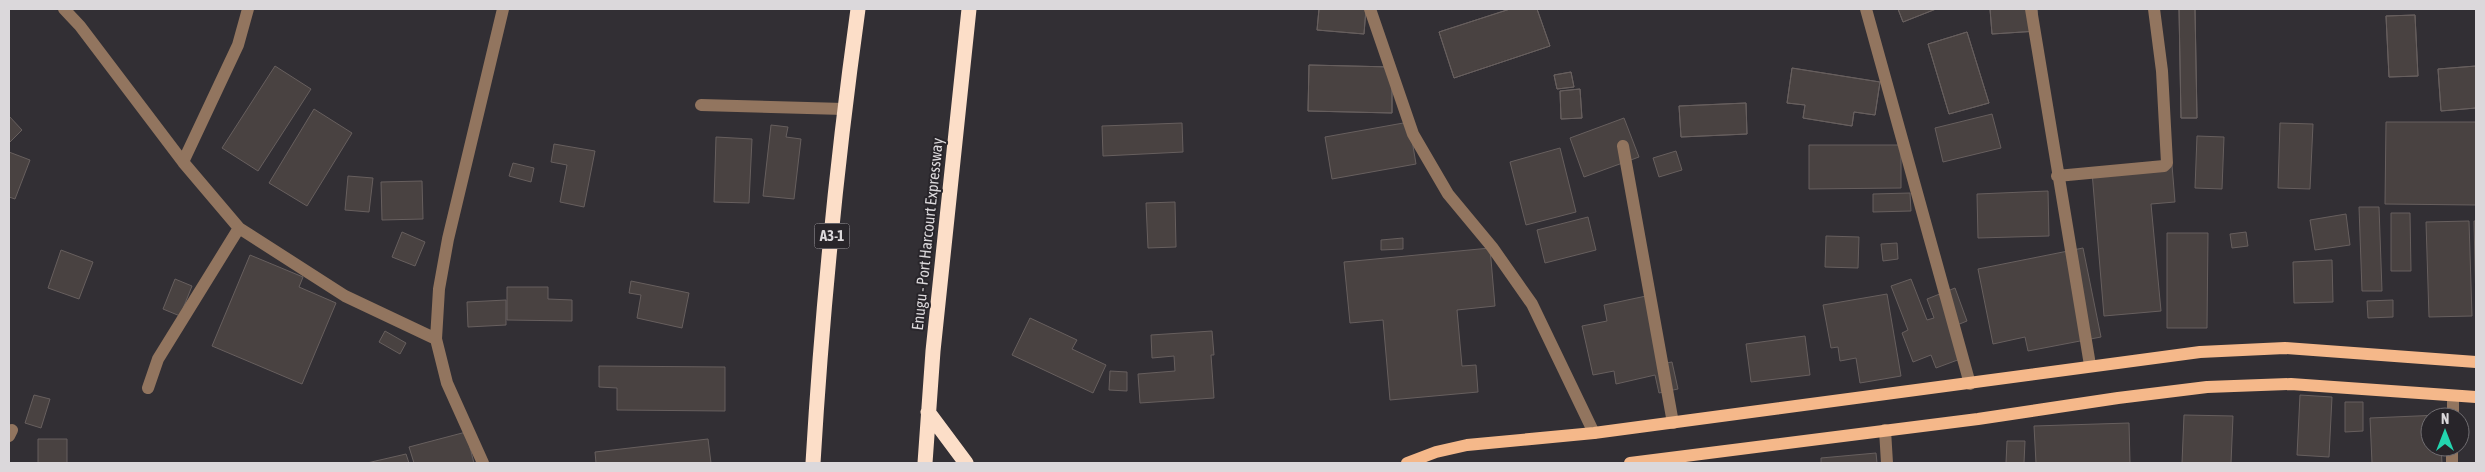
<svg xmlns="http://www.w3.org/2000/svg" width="2485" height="472" font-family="'Asap Condensed',sans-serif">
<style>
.building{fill:#494241;stroke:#675f5e}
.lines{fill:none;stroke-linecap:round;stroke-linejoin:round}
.minor{stroke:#92755f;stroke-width:12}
.major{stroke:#f5b88a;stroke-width:12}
.highway{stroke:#fcdec8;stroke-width:15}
.labels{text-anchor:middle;stroke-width:4;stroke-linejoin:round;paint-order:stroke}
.shield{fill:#28252a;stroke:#a5a2a6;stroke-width:1}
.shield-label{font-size:15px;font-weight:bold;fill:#dbd8db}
.street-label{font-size:16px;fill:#dbd8db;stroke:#28252a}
</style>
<rect width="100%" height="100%" fill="#322f34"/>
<path class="building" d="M1319,9H1366L1364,34L1317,30Z
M1319,9H1366L1364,34L1317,30Z
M1510,9H1537L1550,46L1454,78L1439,32Z
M1510,9H1537L1550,46L1454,78L1439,32Z
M1898,9H1936L1903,22Z
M1898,9H1936L1903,22Z
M1990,9H2037L2038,31L1992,34Z
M1990,9H2037L2038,31L1992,34Z
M2179,9H2195L2197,118H2181Z
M2179,9H2195L2197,118H2181Z
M2415,15L2418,76L2389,77L2386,16Z
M2415,15L2418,76L2389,77L2386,16Z
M1967,32L1989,103L1949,114L1928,44Z
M1967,32L1989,103L1949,114L1928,44Z
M1309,65L1392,67V113L1308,111Z
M1309,65L1392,67V113L1308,111Z
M275,66L311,89L258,171L222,148Z
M2476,66V108L2441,111L2438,69Z
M2476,66V108L2441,111L2438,69Z
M1792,68L1880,82L1875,115L1854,112L1852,126L1803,118L1805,105L1787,103Z
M1792,68L1880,82L1875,115L1854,112L1852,126L1803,118L1805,105L1787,103Z
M1571,72L1574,87L1557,89L1554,75Z
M1571,72L1574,87L1557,89L1554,75Z
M1580,89L1582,118L1561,119L1560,91Z
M1580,89L1582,118L1561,119L1560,91Z
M1746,103L1747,134L1681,137L1679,106Z
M1746,103L1747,134L1681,137L1679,106Z
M314,109L352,133L307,206L269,183Z
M1992,114L2001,148L1943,162L1935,128Z
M9,116L22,130L9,143Z
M1624,118L1639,157L1584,177L1570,138Z
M1409,122L1416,164L1332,179L1325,137Z
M2386,122H2476V205L2385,204Z
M1182,123L1183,152L1103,156L1102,126Z
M2280,123L2313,124L2310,189L2278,188Z
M771,125L788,127L786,137L801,139L794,199L763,196Z
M2197,136L2224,137L2222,189L2195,188Z
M716,137L752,139L749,203L714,202Z
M554,144L595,151L584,207L560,202L567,165L551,162Z
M1809,145H1901V188L1809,189Z
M1560,148L1576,212L1526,225L1510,162Z
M1676,151L1682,170L1659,177L1653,158Z
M9,152L30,160L15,199L9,197Z
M513,163L534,168L531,182L509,176Z
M2172,165L2175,202L2151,204L2161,311L2104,316L2092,172Z
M348,176L373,178L369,212L345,210Z
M422,181L423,219L382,220L381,182Z
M2048,191L2049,236L1978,238L1977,194Z
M1910,193L1911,211L1873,212V194Z
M1175,202L1176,247L1148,248L1146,203Z
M2359,207H2379L2382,291H2362Z
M2391,213H2410L2411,271H2391Z
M2346,214L2350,245L2315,250L2310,220Z
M1588,217L1596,250L1545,263L1537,230Z
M2469,221L2472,316L2429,317L2426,222Z
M2474,221H2476V306Z
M402,232L425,242L415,266L392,257Z
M2246,232L2248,246L2232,248L2230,234Z
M2167,233H2208L2207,328H2167Z
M1826,236L1859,237L1858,268L1825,267Z
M1403,238V249L1381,250V240Z
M1897,243L1898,259L1883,261L1881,244Z
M1490,248L1495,306L1457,310L1462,366L1476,365L1478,392L1390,400L1383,320L1350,323L1344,262Z
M2083,248L2101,337L2028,351L2025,337L1993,344L1978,269Z
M61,250L93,262L79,299L48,288Z
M250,255L303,277L299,287L336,303L302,384L212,346Z
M2332,260L2333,302L2294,303L2293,262Z
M175,279L192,286L180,316L163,309Z
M1911,279L1927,320L1934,318L1927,299L1955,288L1967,321L1952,327L1963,358L1936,368L1931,355L1913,362L1902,333L1908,330L1891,286Z
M631,281L689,293L682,328L637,318L641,295L629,293Z
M507,287H548V299L572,300V321L507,320Z
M1887,294L1901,376L1860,383L1856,358L1840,361L1838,347L1831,348L1823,305Z
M1646,296L1661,364L1672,362L1678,389L1659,393L1655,375L1616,384L1614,371L1593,375L1582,326L1607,321L1604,305Z
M506,300V325L468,327L467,302Z
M2393,300V317L2368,318L2367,301Z
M1030,318L1077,340L1072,349L1106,365L1093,393L1012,355Z
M385,331L406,343L400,354L379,342Z
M1212,331L1214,355H1211L1214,398L1140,403L1138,374L1175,371L1174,356L1152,358L1151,335Z
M1805,336L1810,375L1751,382L1746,344Z
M599,366L725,367V411L617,410V388L599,387Z
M1110,371L1127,372V391L1109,390Z
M34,395L50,399L41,428L25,423Z
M2300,395L2332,397L2329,457L2297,455Z
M2345,402H2363V431L2345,432Z
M2184,415L2233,416L2231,463H2182Z
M2440,415L2430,417V447H2441L2442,463H2372L2370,418Z
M2129,423L2130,463H2036L2034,426Z
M466,432L474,463H414L409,447Z
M38,439H67V463H38Z
M708,439L711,463H596L595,452Z
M2007,441H2025L2024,463H2006Z
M1876,453L1877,463H1821V458Z
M406,454L409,463H367Z"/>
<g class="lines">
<path class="minor" d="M64,9L80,26L183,162L239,228L345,296L436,339
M1370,9L1413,134L1448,194L1492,247L1532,304L1594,433
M1866,9L1970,384
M2031,9L2090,365
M701,105L844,109
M1623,146L1673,423
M183,162L238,45L248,9
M2057,176L2164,166L2167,163L2162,71L2154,9
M148,388L158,359L239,228
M2453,417V396
M1885,430L1887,463
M9,436L12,430
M483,463L447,383L436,339L439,289L448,239L503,9
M2452,463V447"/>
<path class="major" d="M1407,463L1436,452L1467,445L1594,433L2200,352L2285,348L2476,362
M1630,463L1978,419L2118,398L2207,387L2291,384L2476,397"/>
<path class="highway" d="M928,412L966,463
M813,463C822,311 837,160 858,9
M925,463L933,351L969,9"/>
</g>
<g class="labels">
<rect class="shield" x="814.5" y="223.5" width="35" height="25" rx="4"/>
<g class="shield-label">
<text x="832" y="241">A3-1</text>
</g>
<g class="street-label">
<text transform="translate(927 234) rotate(-84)" y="6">Enugu - Port Harcourt Expressway</text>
</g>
</g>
<rect width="2485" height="472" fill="none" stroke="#dbd8db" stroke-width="20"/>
<g transform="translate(2445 432)"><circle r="24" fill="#28252a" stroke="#706d71"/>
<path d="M0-4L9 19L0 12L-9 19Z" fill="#23d5af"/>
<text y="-8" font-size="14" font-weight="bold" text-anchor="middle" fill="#dbd8db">N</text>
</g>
</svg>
